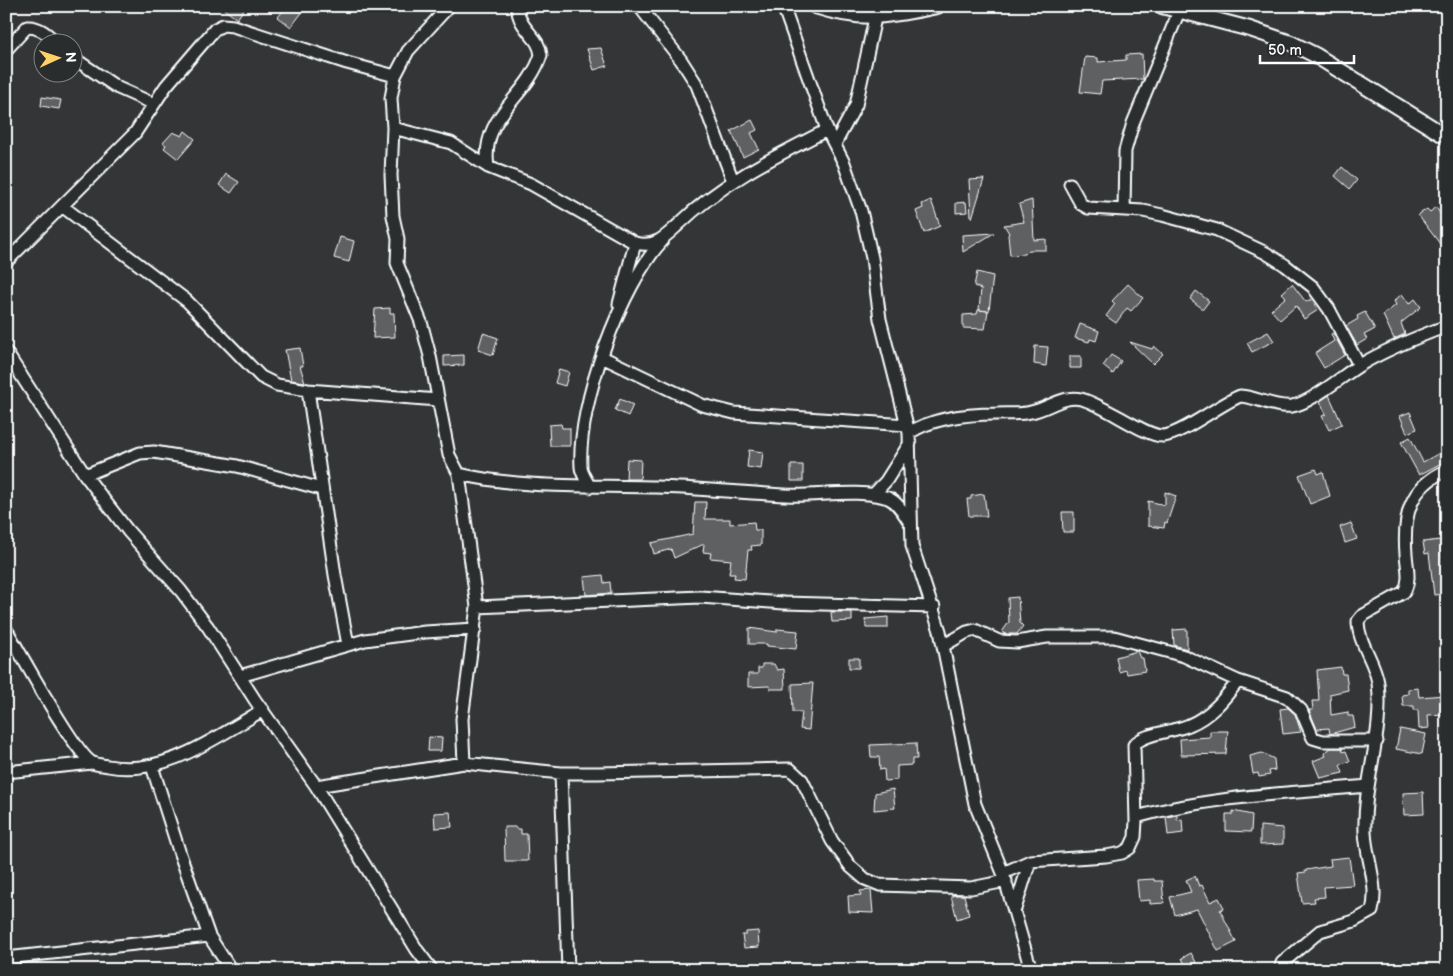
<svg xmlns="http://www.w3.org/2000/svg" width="1453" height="976" font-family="'Balsamiq Sans',sans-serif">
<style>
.building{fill:#5f6162;stroke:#fff}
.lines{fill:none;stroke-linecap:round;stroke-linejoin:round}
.minor-casing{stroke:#fff;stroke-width:15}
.tertiary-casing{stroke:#fff;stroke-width:18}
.minor{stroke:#2a2d2e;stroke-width:11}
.tertiary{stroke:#2a2d2e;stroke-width:14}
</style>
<rect width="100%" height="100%" fill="#333536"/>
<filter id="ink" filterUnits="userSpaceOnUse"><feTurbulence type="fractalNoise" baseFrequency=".02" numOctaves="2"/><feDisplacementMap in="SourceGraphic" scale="10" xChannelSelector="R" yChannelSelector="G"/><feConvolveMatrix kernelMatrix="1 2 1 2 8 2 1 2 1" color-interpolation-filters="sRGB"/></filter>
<g filter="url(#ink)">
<path class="building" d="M220,6H246L237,19Z
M287,6H299L304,10L291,27L278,17Z
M601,48L607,66L594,70L587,49Z
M1142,54L1143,79L1102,81L1100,94L1080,92L1085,57L1098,58V62L1126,60V55Z
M42,97L61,100L59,109L41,106Z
M752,120L757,130L751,133L759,149L743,157L731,131Z
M185,131L195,139L178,159L164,148L166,145L163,143L173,132L182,136Z
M1342,167L1357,180L1350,189L1335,176Z
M226,174L239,182L231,193L219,185Z
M984,179L972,218L971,217L969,180Z
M931,200L940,226L924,233L916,211L923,208L922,204Z
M1032,200L1034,240L1046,239V250H1029L1025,254L1010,255L1008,235L1009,233L1004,225L1024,222L1019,204Z
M966,202L967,212L956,213V203Z
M1436,207L1441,215L1447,209V253L1418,215L1427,209L1430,212Z
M994,233L963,252L962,235Z
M340,237L354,241L349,262L334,258Z
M977,272L993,276L989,311L979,310L981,289L974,286Z
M1128,284L1143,298L1131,311L1127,308L1116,323L1106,316L1115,304L1112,301Z
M1292,284L1306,302L1311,299L1318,310L1304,319L1296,306L1280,320L1271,310L1286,297L1282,293Z
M1196,291L1209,301L1203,309L1190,299Z
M1402,294L1409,304L1415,299L1421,307L1401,323L1405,334L1394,339L1383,315L1396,305L1394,301Z
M390,308V313H394L395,337L373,338L375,309Z
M978,310L988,311L985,329L963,328V315L977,314Z
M1365,312L1375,329L1364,335L1367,339L1357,345L1346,326L1358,319L1357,316Z
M1080,324L1099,331L1096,341L1090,339L1089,342L1075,338Z
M1268,332L1274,341L1252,352L1247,343Z
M483,333L498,338L493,355L478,350Z
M1333,333L1345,355L1324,368L1315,353L1334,341L1331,334Z
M1130,342L1152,349L1154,346L1163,354L1153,364Z
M1035,346L1048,347L1046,366L1034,364Z
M300,348L303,366H300L305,382L291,380L285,350Z
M464,355V365L444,366V356Z
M1111,355L1121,361L1113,374L1103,366Z
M1070,356H1081V368H1070Z
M559,369L569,372L565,386L555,383Z
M1329,395L1342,424L1329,430L1322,416L1326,414L1320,401Z
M620,399L633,405L628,416L615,410Z
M1410,412L1417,429L1407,433L1400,416Z
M561,424L562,428H570V446H550L549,425Z
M1410,437L1423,462L1447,449V460L1419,475L1401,442Z
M749,450L763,452L761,469L747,467Z
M627,459L641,460L640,479H626Z
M791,465H803V481H791Z
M1316,469L1318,474L1323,472L1330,496L1310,504L1299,475Z
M1165,492L1176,496L1167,523L1165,522L1164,528L1148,526V501L1165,505Z
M984,494L987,516H969L967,499H971V496Z
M695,502H706L705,519H730V524L754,522L755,530H761V545L751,546L752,550H748L745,579L734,578L735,574H729L731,560L710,558L711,553L703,552L704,544L674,558L671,549L654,554L651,543L693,534Z
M1062,512H1074V532H1063Z
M1351,523L1357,539L1345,543L1340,527Z
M1440,540L1443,572H1447V589L1445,590V594L1434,595L1429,553L1425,554L1423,542Z
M603,575L604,583L610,582L611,593L586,595L584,577Z
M1018,597L1020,623L1023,626L1017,634H1005L1002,632L1009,622L1008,598Z
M831,612H852V621L832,622Z
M888,617V628H866L865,619Z
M749,628L777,632V629L798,631L796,649L767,646V644H749Z
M1187,629V649L1174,645L1173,630Z
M1137,651L1140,658H1143L1145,671L1127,674L1126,670L1119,672L1116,657Z
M849,658H859V668H849Z
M762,664H774L777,670L784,669L785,689H770L769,686L748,687V674H758V668H762Z
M1341,667L1342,674H1346L1348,690L1330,694L1331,715L1348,712V716H1353L1355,727L1330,734L1329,728L1317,729L1309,710H1313L1312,701H1319L1317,670Z
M813,683L809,730L800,729L802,712H793L792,684Z
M1418,688L1419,697L1445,695L1447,714L1428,715L1429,728L1419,729L1418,710H1414V706H1403L1402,695L1408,694V689Z
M1288,708L1295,714L1301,732L1283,734L1280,709Z
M1400,729L1426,734L1422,754L1396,749Z
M1210,731H1228L1226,754L1181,755L1180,739L1210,737Z
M429,737L442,738L441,751H428Z
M916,743L917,759H912V765L897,766V780L885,781L884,769L880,770L879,757H871L870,745Z
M1331,748H1342L1343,752L1346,751L1350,761L1340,765L1343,773L1320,778L1313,761L1326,756L1324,753Z
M1262,753L1274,759L1275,770L1269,771L1270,775L1259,777L1258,773L1253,774L1250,756Z
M893,789L895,808L874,810L875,793Z
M1423,792L1424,814L1404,815L1403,793Z
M1233,811L1252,815L1251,832L1226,831V814H1233Z
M450,812L452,827L435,828L434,813Z
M1177,815V820L1182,819L1183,833L1168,835L1166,817Z
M1260,826L1283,828V844L1260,845Z
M504,827H516V829H521V834H527L528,861H505Z
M1349,857L1353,885L1324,887L1325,897L1314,898L1315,902L1302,903L1298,873L1306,872V870L1331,866L1330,859Z
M1195,876L1199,886L1202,885L1210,902L1219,898L1224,908L1220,910L1236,942L1218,951L1197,909L1175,915L1170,897L1191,892L1186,880Z
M1154,879V881H1162L1164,903L1150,904V900L1139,901L1137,880Z
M871,890L873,913L849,912L848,896L861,895L860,891Z
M956,895H964L969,915L957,919L951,896Z
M758,931L759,947L744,948L742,935H746V932Z
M1191,953L1197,964L1187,969L1182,958Z"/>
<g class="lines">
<g class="minor-casing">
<path id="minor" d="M449,6L408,51L395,76L391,98L393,128L391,175L393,216L398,239L397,263L421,322L430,356L449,455L459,474C524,489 590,485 656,487C699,488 742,493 785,495C817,497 858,488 888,498C898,502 904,514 910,523
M639,6L681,60L697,85L733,181
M783,6L827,130L844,163L861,211L872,258L880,319L909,433L912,546L940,631L975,804L1003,873L1031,970
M6,50L27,27C39,26 48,35 56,42
M72,57L118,88L154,104
M393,128L451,143L488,167L531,184L635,243C655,248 665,237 678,225C721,183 774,157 827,130
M835,144L856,105L875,18
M488,167C480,115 527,99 541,55C539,35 519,31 517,6
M1070,184L1081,204L1088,208L1143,211L1162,215L1217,230L1266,253L1285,265L1313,287L1329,309L1359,365
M62,206L187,301L261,377L277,385L308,390L438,400
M1124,210L1125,151L1133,123L1180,9
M6,262L135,133L166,86L215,29L223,25L233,26L347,63L395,76
M619,304L635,243
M6,352L85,475L128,531L181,591L208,627L255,700L316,786L417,950L432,970
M602,357L702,405L734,413L907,425
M308,390L335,575L348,645
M909,433C934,417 967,414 997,414C1008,413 1020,415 1031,412C1048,409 1063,395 1081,399C1103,404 1146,437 1163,436C1181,435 1220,404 1240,396C1258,397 1273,408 1292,406C1311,403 1342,376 1360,365C1387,349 1417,337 1447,326
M459,474L477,607L462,719L464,763
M85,475L140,453L154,452L237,466L321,489
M590,487C587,481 581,473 581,467C577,405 621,285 663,240
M873,495L886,481L910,443
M477,607L700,597L784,603L934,607
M6,629C20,652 76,756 93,763C97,765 104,765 108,766C164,777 216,737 263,710
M943,646L967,632L975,630L999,641L1017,642L1047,637H1114L1184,656L1238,681L1287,697L1301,710L1313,738L1323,741H1377
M240,676L365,640L425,632L475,629
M152,766L180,854L209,936L231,970
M6,772L92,763
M561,773L568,970
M316,786L464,763L561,773H598L790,769L802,780L832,841L851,867L865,879L880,885L971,888L1006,881
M1136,817C1211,796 1291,793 1368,786
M1003,873L1030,861L1106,856L1122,853L1130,848L1135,837L1136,821L1134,745C1143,733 1174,732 1189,725C1211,716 1224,699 1238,681
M1015,909L1030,861
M6,958L209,936
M1280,970L1282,963L1320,931L1354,921L1372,911C1379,885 1366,858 1365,832C1363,781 1384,734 1378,683C1375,661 1358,643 1358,621L1362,616L1404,592C1411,580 1407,568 1406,554C1403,516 1409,487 1447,470"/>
</g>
<g class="tertiary-casing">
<path id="tertiary" d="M815,6C865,22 887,16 937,6
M1162,6L1250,29L1291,43L1315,55L1447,137"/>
</g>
<use href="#minor" class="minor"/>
<use href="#tertiary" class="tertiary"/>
</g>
</g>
<rect width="1453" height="976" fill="none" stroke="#2a2d2e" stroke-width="25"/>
<rect x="12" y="12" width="1428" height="951" fill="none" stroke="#fff" stroke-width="2" filter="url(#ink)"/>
<g transform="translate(58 58) rotate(87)"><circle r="24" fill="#2a2d2e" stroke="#7f8182"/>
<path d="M0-4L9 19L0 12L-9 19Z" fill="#ffd166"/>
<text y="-8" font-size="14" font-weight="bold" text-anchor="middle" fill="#ffffff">N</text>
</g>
<path d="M1260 55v8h94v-8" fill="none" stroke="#ffffff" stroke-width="2.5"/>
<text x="1268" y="55" font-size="15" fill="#ffffff" stroke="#2a2d2e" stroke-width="4" paint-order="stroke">50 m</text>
</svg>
